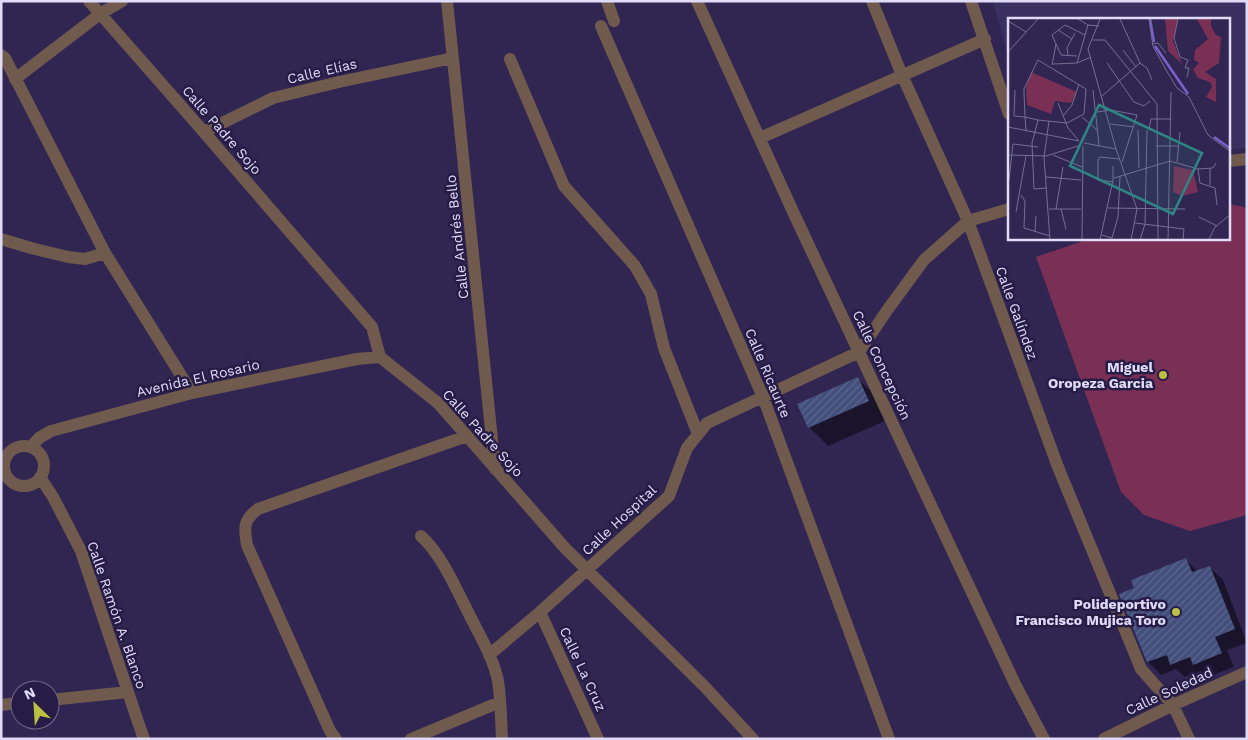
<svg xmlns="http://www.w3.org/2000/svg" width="1248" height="740" font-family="'Work Sans',sans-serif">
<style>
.built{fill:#3a2f61}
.garden{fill:#7a2f55}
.shadow{fill:#0007}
.building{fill:url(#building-hatch)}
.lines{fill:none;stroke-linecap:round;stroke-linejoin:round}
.street{stroke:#705a4e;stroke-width:12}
.poi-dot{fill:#bbc045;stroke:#261c46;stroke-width:2}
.labels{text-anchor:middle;stroke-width:5;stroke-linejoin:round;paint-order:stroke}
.street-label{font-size:14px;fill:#e0dcf8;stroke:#261c46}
.poi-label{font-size:14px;font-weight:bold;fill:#e0dcf8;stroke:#261c46;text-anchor:end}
.inset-river{fill:none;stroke:#7b61cb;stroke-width:2.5}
.inset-road{fill:none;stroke:#766f94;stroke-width:1}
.view{fill:#2e8583;fill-opacity:0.15;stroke:#2e8583;stroke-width:2.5}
.inset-edge{fill:none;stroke:#e0dcf8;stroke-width:2.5}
</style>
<defs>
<pattern id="building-hatch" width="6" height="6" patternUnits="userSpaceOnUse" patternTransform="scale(1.25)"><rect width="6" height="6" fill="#424e7b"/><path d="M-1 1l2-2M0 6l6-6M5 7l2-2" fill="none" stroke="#5d678e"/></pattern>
</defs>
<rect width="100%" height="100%" fill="#302651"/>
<path class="built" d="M993,1H1247V147L1229,150V19H1009V59Z"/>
<path class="garden" d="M1229,204L1244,207L1247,209V515L1190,531L1144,515L1121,492L1036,257L1089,239H1229Z"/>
<path class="shadow" d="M858,379L877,397L887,420L828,446L809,427Z
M1186,560L1198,572L1209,567L1223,580L1247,643L1227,650L1234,667L1207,677L1201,671L1185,677L1176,669L1161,675L1148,662L1121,595L1136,589Z"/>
<path class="building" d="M858,377L869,401L808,428L797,404Z
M1186,558L1192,572L1210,566L1235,629L1215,637L1222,653L1193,665L1190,657L1170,665L1167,655L1147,662L1119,594L1134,588L1131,580Z"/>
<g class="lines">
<path class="street" d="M89,1L196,123L372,327L380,357L438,403L565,548L705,687L753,739
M447,1L495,469
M607,1L614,21
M697,1L795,216L1015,684L1044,739
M872,1L902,75L968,221L1058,467L1141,669L1173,705L1189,739
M971,1L1009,114
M601,26L763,397L889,739
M1,55L5,58L105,253L192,393
M510,59L564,186L635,266L651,294L664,348L698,434
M15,79L100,14L122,1
M204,132L273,98L339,82L453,58
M760,138L985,39
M1229,161L1247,159
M1,239L31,248L68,257L85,259L105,253
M4 466a20 20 0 1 1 40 0a20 20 0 1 1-40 0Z
M31,447L39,438L51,431L192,393L357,359L380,357
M40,477L53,497L81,551L137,719L144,739
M421,536C442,555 456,589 469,614C480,636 493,657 498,681C501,700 501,720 502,739
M540,612L598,739
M489,655L540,612L669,496L687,448L707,423L859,352L888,309L924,260L968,221L1009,209
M50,700L128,692
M1,705L20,703
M336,739L330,731L247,545C244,528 243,520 258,509L467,436
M411,739L500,702
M1104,739L1173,705L1247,672"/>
</g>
<g class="poi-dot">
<circle cx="1163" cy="375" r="5"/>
<circle cx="1176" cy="612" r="5"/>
</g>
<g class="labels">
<g class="street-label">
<text transform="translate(322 71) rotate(-13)" y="5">Calle Elías</text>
<text transform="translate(222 130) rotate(49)" y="5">Calle Padre Sojo</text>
<text transform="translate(457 237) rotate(-96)" y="5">Calle Andrés Bello</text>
<text transform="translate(1017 313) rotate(70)" y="5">Calle Galíndez</text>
<text transform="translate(882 365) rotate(65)" y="5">Calle Concepción</text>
<text transform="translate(768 373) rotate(67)" y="5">Calle Ricaurte</text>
<text transform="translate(198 378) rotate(-13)" y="5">Avenida El Rosario</text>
<text transform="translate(483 433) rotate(48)" y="5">Calle Padre Sojo</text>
<text transform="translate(619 520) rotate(-43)" y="5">Calle Hospital</text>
<text transform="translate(117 615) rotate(71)" y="5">Calle Ramón A. Blanco</text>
<text transform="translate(583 669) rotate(65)" y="5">Calle La Cruz</text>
<text transform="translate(1169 691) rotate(-25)" y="5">Calle Soledad</text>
</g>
<g class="poi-label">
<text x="1153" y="372">Miguel<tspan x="1153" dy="16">Oropeza Garcia</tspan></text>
<text x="1166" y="609">Polideportivo<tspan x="1166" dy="16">Francisco Mujica Toro</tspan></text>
</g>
</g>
<g transform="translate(1008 18)">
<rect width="222" height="222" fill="#302651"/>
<path d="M157,1H170L165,23L174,46L160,33ZM189,1H203V8L208,17L213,19L211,45L197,54L208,61V84L198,79L204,69L202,64L190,60L185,51L191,45L186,42L187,32L200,21Z" fill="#7a2f55"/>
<path d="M23,54L69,74L63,85L47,83L43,96L19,87L18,70Z" fill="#7a2f55"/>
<path d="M166,148L185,152L190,174L174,178L165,174Z" fill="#7a2f55"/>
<path class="inset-river" d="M142,1L146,24M147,28L180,76M206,119L223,131"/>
<path class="inset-road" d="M70,1L80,7L91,8M92,1L80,31L108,131L129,191L123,222M112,1L132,45M141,1L145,28L158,52L169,70L181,79L200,117L223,134M170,1L166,20L172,39L180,42L177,50H181L179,59M0,3L18,14M50,12L64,21M85,22H97L149,86L150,222M145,26L150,25L158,35M115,32L128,49M0,34L30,1M60,37L59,30L67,15M69,38L53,37L44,17L57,7L77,17M69,45L80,7M99,45L126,84L136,88L142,83M132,45L139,50L144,62M45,46L69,45L83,39M44,47L48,26M7,72L6,98L17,99L30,102L59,105L76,96L78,71L30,42L16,71V75L17,99L18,113M85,72L91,127M94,78L132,45M50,85L60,110L71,123M89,94L103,92L129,97L114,144M55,98L64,87L71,66M74,99L89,112M30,102L24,125L26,171L39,170M41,103L36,139L42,222M102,106L126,109M0,109L71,123M130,112L131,150M141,112L143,101H163M76,125L108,131M148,128H170M0,137L38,138L73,127M45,137L74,149M169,144L172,114M190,151L192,165L207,170L209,187M190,151L205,150L208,145M38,159L73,162M106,160L162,143L190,151M1,162L5,126L30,129M105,164L90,162V142L92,139L112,141M202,167V151M13,177L17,183L16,210L42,218M100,190L177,191M41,191H73M48,191L55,149M53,191L58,211M8,194L18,138M191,199L209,208M127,205L176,211L175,222M27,214L28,198M94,217L104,220L110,199L112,158M201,221L207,209L223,196M74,222L75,128M92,222L105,162V148M132,222L137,206L139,112M160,222L163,74"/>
<path class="view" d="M91,87L194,135L165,196L62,148Z"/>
<rect width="222" height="222" class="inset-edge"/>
</g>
<rect width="1248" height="740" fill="none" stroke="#e0dcf8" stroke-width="5"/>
<g transform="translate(35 705) rotate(335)"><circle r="24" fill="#261c46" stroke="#70698d"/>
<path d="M0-4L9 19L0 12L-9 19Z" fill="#bbc045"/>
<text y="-8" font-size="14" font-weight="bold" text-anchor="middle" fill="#e0dcf8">N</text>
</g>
</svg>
